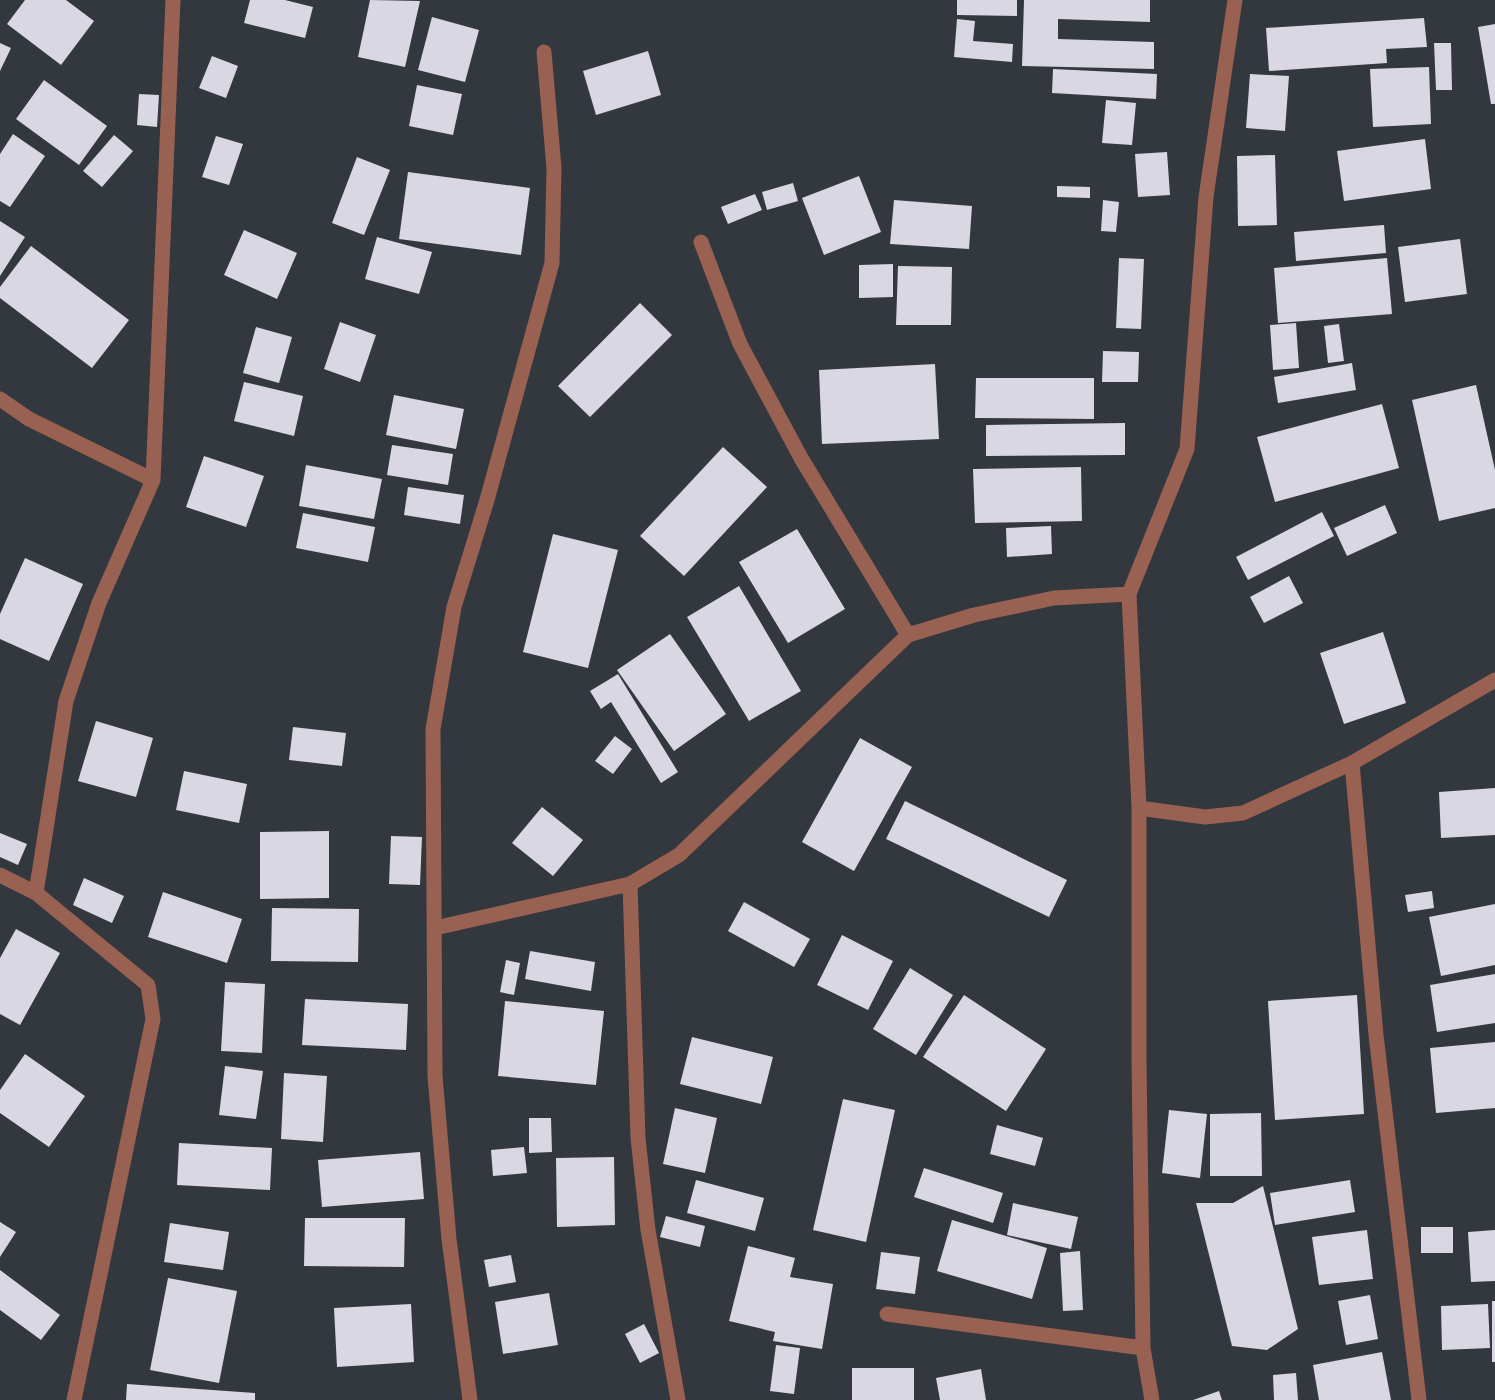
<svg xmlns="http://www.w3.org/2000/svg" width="1495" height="1400" font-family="'Alegreya Sans',sans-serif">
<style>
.building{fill:#d9d7e1}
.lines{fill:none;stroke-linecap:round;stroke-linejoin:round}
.minor{stroke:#996151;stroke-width:15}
</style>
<rect width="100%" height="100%" fill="#32383e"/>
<path class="building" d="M25,0H66L94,21L61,65L7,24Z
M250,0H285L313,7L305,38L244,23Z
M370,0L420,1L405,67L358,57Z
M957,0H1017V16L957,15Z
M1024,0H1150V22L1058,19V39L1154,42V69L1022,66Z
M432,17L479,30L465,82L418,70Z
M1424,18L1427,47L1386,49L1387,63L1269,71L1266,28Z
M957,19L975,21L973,41L1013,44L1012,62L954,57Z
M1495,24V104H1491L1478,27Z
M0,43L11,48L0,71Z
M1434,43H1451L1452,90H1436Z
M648,51L661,95L596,115L583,71Z
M212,56L238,66L226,98L199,88Z
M1429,67L1431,124L1373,127L1370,69Z
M1053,69L1157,74L1156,99L1052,93Z
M1250,74L1289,76L1285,131L1246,128Z
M44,80L107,126L79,165L16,119Z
M417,85L462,94L453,135L409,126Z
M139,94L159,95L157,127L137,125Z
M1106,100L1136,103L1132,145L1102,143Z
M13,134L45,156L10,207L0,201V154Z
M114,135L133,151L102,187L83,171Z
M216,136L243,144L229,185L202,177Z
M1425,139L1431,189L1344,201L1337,151Z
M1167,152L1170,195L1138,197L1135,154Z
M1275,155L1277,225L1238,226L1237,156Z
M357,157L390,170L364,235L332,223Z
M408,172L530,188L521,255L399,239Z
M859,176L881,232L824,255L802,198Z
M793,183L798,201L767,210L762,192Z
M1057,186L1090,187V198L1057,197Z
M755,194L762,210L728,224L721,207Z
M894,200L972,206L969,249L890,244Z
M1103,200L1119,202L1116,232L1101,231Z
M0,221L25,237L0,276Z
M1384,225L1386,253L1296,261L1294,232Z
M244,230L297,253L277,299L224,275Z
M377,237L432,252L419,294L365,279Z
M1460,239L1467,294L1405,302L1398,247Z
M31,246L129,320L92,368L0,298V287Z
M1119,258L1144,259L1141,329L1116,328Z
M1387,258L1392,314L1278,323L1274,268Z
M893,264V297L859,298V265Z
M898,266L952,267L951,325H896Z
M640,303L672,335L590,417L558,386Z
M340,322L376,335L360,382L324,369Z
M1296,323L1299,368L1273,370L1270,325Z
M1339,324L1344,361L1328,363L1324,326Z
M256,327L292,337L279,383L243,373Z
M1103,351L1139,352L1138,382H1102Z
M1352,363L1356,390L1278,403L1274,377Z
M935,364L939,439L822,444L819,370Z
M976,378H1094V419L975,418Z
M244,382L303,396L294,436L234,421Z
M1476,385L1495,470V508L1439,521L1412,400Z
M394,395L464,409L456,449L386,435Z
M1382,404L1399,468L1275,502L1257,437Z
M1125,423V455L986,456V425Z
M392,445L453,454L448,485L387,475Z
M723,447L767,487L684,576L640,536Z
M204,456L264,476L246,527L186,507Z
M306,465L382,479L374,519L299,506Z
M1081,467L1082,521L975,523L973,469Z
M408,487L464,495L460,524L404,515Z
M1385,505L1397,533L1347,556L1334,528Z
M1322,512L1334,536L1248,580L1236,557Z
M303,513L375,527L368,562L296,548Z
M1051,526L1052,554L1007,557L1006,528Z
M797,529L845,609L788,643L739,562Z
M553,534L618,550L588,668L523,652Z
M25,558L83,584L49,661L0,639V614Z
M1289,576L1303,603L1264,623L1250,597Z
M739,586L801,691L749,721L687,617Z
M1383,632L1406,703L1344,724L1320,653Z
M670,634L726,714L674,751L617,670Z
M618,674L678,772L661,783L611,702L601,709L590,691Z
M96,721L153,738L136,797L78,781Z
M293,727L346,733L342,766L289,760Z
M615,736L632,749L613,774L595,761Z
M860,738L912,767L854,871L802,842Z
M184,771L247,784L239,823L176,810Z
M1495,788V835L1441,838L1439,792Z
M905,801L1067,880L1049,917L886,839Z
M542,807L583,840L553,876L512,843Z
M329,831V898L260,899V832Z
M0,833L27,844L18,865L0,857Z
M391,836L422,837L420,885L389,884Z
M84,878L124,896L112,923L73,905Z
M1432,891L1434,908L1408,912L1405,895Z
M163,892L242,919L227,963L148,937Z
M744,902L810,939L794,967L728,931Z
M1495,904V965L1441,976L1429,917Z
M272,908L359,909L358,962L271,961Z
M16,929L60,953L20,1025L0,1014V958Z
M842,935L893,961L868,1010L817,985Z
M530,951L595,962L591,991L525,979Z
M506,960L520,963L514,995L500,992Z
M910,968L953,995L916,1055L873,1029Z
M1495,974V1023L1437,1032L1430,985Z
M225,982L265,984L262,1053L221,1051Z
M964,995L1046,1049L1006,1111L923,1057Z
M1357,995L1364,1114L1275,1120L1268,1001Z
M305,999L408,1004L406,1050L302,1045Z
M505,1001L604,1011L596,1085L498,1076Z
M692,1037L773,1057L761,1104L680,1084Z
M1495,1042V1108L1436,1113L1430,1048Z
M25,1054L85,1096L49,1147L0,1113V1090Z
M225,1066L263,1071L256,1119L219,1115Z
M284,1073L327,1076L323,1142L281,1139Z
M843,1099L895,1110L866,1242L813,1230Z
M675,1108L717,1118L705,1173L663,1164Z
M1169,1110L1207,1114L1200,1178L1162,1173Z
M1261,1113L1262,1176H1210V1114Z
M529,1118H551L552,1152L529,1153Z
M997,1125L1043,1138L1035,1166L990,1154Z
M179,1143L272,1148L270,1190L177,1185Z
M524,1147L527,1173L493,1176L491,1150Z
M420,1152L424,1199L322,1207L318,1160Z
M614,1157L615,1225L557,1227L556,1158Z
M924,1168L1003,1193L993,1223L914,1197Z
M696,1180L764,1198L755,1231L687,1213Z
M1350,1180L1355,1212L1275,1225L1270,1193Z
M1263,1186L1298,1329L1267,1350L1232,1346L1196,1203H1233Z
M1013,1203L1078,1217L1071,1249L1007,1235Z
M666,1216L705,1226L700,1247L660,1237Z
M305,1218H405L404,1267L304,1266Z
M952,1220L1047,1248L1032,1299L937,1271Z
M0,1222L16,1232L0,1257Z
M170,1223L229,1232L223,1270L164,1262Z
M1421,1227H1453V1253H1421Z
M1367,1230L1373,1279L1319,1285L1312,1237Z
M1495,1230V1281L1471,1282L1468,1232Z
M748,1246L795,1258L790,1277L833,1284L822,1349L773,1341L775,1332L729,1321Z
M1080,1251L1083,1310L1063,1311L1060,1253Z
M881,1252L920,1257L915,1294L876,1289Z
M511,1255L516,1282L489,1287L484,1260Z
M0,1270L60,1315L41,1340L0,1310Z
M168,1278L237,1291L219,1383L150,1370Z
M549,1293L558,1345L503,1354L495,1302Z
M1370,1295L1378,1339L1346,1345L1338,1301Z
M1492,1301H1495V1362H1492Z
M411,1304L414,1362L337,1367L334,1308Z
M1488,1304L1490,1348L1442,1350L1441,1306Z
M644,1324L659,1353L640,1363L625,1334Z
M776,1345L800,1348L794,1394L770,1391Z
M1382,1352L1391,1400H1319L1313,1365Z
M852,1368H914V1400H852Z
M981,1369L986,1400H940L936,1378Z
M1296,1373L1298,1400H1274L1273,1375Z
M127,1384L255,1393V1400H126Z
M1219,1391L1222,1400H1193Z"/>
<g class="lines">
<path class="minor" d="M701,242L740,344L801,458L908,635
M0,399L29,419L153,480
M1352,763L1376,1035L1419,1400
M1139,808L1205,817L1243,813L1352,763L1495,680
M0,875L36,893L148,985L153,1019L74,1400
M630,884L638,1138L648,1230L678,1400
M36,893L66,701L99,603L153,480L173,0
M435,928L630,884L679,855L908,635L974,615L1054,598L1129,594
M887,1314L1143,1348
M470,1400L449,1239L435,1076L433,729L454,607L487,500L552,263L554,168L544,52
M1152,1400L1143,1348L1139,1062V808L1129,594L1187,449L1206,197L1235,0"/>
</g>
</svg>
